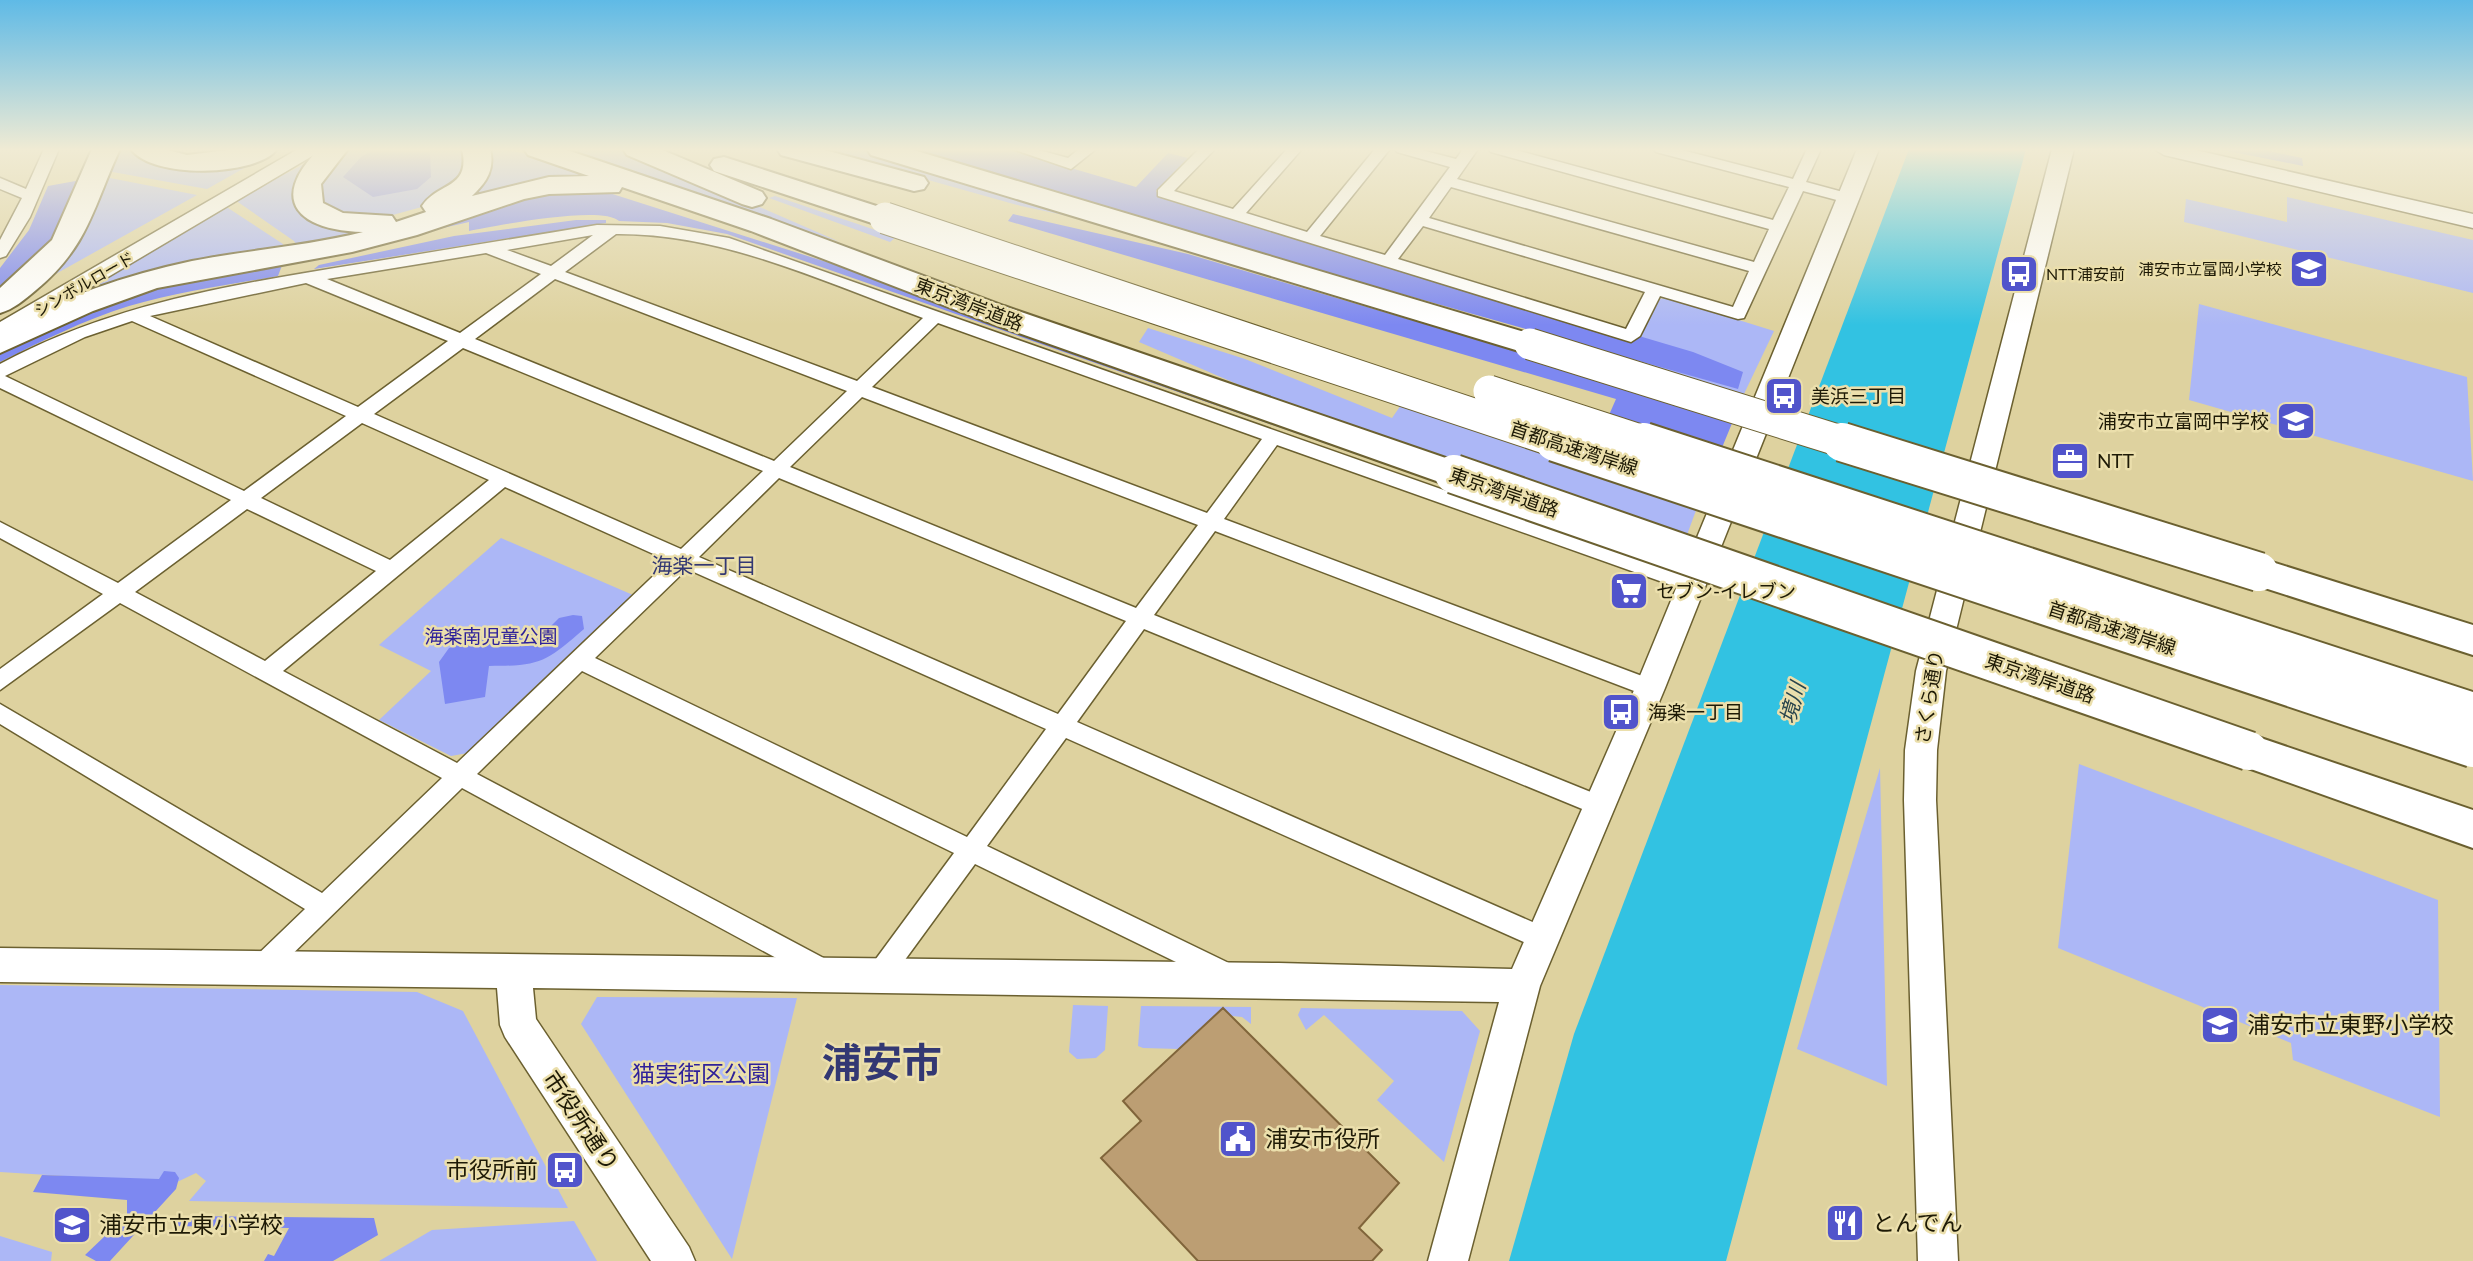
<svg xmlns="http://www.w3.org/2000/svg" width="2473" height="1261" font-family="Lato,'Noto Sans JP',sans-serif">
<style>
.green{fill:#acb7f6}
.forest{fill:#7d88f1}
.water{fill:#32c2e2}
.building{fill:#bc9e73;stroke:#80653b;stroke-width:2}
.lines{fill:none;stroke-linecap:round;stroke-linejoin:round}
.street-casing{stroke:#6b6030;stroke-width:3}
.secondary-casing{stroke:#6b6030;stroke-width:3}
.highway-casing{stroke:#6b6030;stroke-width:4}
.street{fill:#fff;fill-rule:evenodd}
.secondary{fill:#fff;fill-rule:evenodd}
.highway{fill:#fff;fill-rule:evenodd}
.highway-bridge-far1-casing{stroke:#6b6030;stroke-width:33;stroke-linecap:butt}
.highway-bridge-casing{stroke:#6b6030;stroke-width:42;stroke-linecap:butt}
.highway-bridge-far1{stroke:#fff;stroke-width:31}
.highway-bridge{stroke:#fff;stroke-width:38}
.labels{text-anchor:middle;stroke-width:5;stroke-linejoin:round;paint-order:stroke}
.far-poi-label{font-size:16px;fill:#1e1a06;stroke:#ebdfac;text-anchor:end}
.far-street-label{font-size:16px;fill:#1e1a06;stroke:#ebdfac}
.street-label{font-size:19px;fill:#1e1a06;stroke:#ebdfac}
.poi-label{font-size:19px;fill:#1e1a06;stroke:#ebdfac;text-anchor:start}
.park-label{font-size:19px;fill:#2e219a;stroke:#ebdfac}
.neighbourhood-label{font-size:21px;fill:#333873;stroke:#ebdfac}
.water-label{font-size:21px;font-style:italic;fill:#28444c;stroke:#ebdfac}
.near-poi-label{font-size:23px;fill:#1e1a06;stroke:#ebdfac;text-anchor:start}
.near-park-label{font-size:23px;fill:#2e219a;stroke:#ebdfac}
.near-street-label{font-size:23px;fill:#1e1a06;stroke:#ebdfac}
.near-town-label{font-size:40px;font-weight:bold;fill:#333873;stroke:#ebdfac}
</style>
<rect width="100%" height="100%" fill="#ded29f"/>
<path class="green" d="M112,149H132L147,162L159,165L260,154L278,149L207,189L107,171V157Z
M342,149H465L466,174L429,205L378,219L354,220L311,196L331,157Z
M484,149C524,149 552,160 588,179L299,249L294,241L235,200L312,160C300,175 285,191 297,211L325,226L365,229L425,216L485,153Z
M583,149H623L640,155L840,242L577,153Z
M818,149H862L1115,226L1021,206Z
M110,178L197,195L27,290L100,179Z
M775,196L896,237L890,242L769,198Z
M2287,197L2473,240V293L2184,222L2186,199L2287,222Z
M225,206L283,244L285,252L48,311Z
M1668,298L1774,331L1744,394L1630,360L1658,299Z
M2199,304L2467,377L2473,481L2189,400Z
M1148,328L1245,359L1392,418L1401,405L1698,505L1684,543L1328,423L1139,342Z
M501,538L633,595L468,753L451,756L379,720L431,671L379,645Z
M2079,764L2438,900L2440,1117L2293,1060L2291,1043L2058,948Z
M1880,768L1887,1086L1797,1049Z
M0,985L417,992L463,1011L568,1208L189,1201L206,1181L196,1173L175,1183L0,1172Z
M597,997L797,998L732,1259L581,1024Z
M1073,1005L1108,1006L1105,1050L1096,1058L1077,1059L1069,1052Z
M1141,1006L1251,1007V1024L1242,1017L1232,1016L1223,1008L1179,1049L1143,1048L1138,1046Z
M1301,1008L1462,1011L1480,1031L1444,1162L1377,1100L1394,1081L1324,1015L1306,1030L1298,1015Z
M574,1221L597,1261H379L432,1230Z
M0,1236L52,1252L51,1261H0Z"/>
<path class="forest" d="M375,149H423L430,153L431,177L417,189L373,197L343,177L361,157Z
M914,149H1006L1136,187L1168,153L1188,158L1156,191L1158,194L1693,352L1743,372L1738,389L1076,202Z
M2218,149H2259L2302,158L2303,166Z
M81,180L59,239L0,297V268L29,230L48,186Z
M603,191L858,272L1446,481L1444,485L727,234L667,223L619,221C601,205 495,226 469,231V222L295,262L512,195Z
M1013,214L1188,254L1735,416L1721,450L1609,415L1616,399L1008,221Z
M576,220H606V223L314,269L319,265L454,236Z
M284,260L278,276C228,285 178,292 129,306C84,320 42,341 0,362V346L96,301Z
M573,615L582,616L584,629C546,662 541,666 489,666L485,697L445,704L439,662L449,648L509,626L540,637L559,618Z
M164,1171L175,1172L179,1178L176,1189L110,1261H96L85,1255L127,1215V1200L33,1192L42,1175L159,1179Z
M177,1216L374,1218L378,1235L333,1261H264L268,1254L274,1256L289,1228L172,1226Z"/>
<path class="water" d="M1909,149H2026L1726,1261H1509L1574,1034Z"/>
<path class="building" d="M1223,1008L1399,1183L1359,1228L1382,1250L1372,1261H1198L1101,1158L1141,1121L1123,1101Z"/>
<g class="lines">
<g class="street-casing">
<path id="street" d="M44,149H59L30,217L6,256L0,258V240L22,198L0,189V178L26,189Z
M1012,149H1035L1068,158L1079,149H1096L1071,169Z
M1199,149H1215L1174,191L1233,209L1287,149H1302L1246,213L1307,232L1375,149H1390L1320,236L1385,255L1450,167L1397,152L1395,149H1418L1456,159L1463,149H1478L1457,179L1754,262L1769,229L1491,152L1488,149H1512L1773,220L1789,187L1656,152L1653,149H1678L1793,179L1807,149H1821L1806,182L1854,195L1856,198L1848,203L1803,191L1744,318L1738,319L1660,296L1640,336L1631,342L1158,196V190ZM1451,187L1749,271L1733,307L1429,218ZM1423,226L1645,292L1626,329L1398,259Z
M597,225L660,226L729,238L1699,580L1702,585L1699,590H1685L1277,445L1224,519L1658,682L1661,688L1658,694L1650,697L1642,694L1215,531L1154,615L1608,799L1612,806L1608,813L1600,816L1592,813L1144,629L1077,722L1553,931L1556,939L1553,947L1544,950L1535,947L1066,738L987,846L1237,967L1241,975L1237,983L1228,987L1219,983L975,864L888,983L879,987L870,983L866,975L870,967L954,853L582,671L477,774L833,963L837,971L833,979L824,983L815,979L462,788L272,974L263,978L254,974L250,966L254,958L305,909L0,724V704L322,893L442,778L120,603L0,690V669L103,594L0,538V522L118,583L231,500L0,388V364C116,302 237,284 366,263C443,250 520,238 597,225ZM616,234C723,233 824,282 923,318L857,381L565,272ZM593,235L551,266L507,250ZM486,253L541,274L460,333L327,279ZM555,279L847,391L774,461L475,339ZM306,283L448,341L358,407L150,316ZM132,321L346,416L244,491L5,376L85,337ZM938,323L1262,439L1207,513L872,387ZM463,348L763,471L681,549L374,414ZM862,397L1198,525L1136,608L790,467ZM362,423L489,480L390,560L261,498ZM779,478L1126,621L1058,714L699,557ZM505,487L669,561L457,763L283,671ZM247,509L376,571L265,661L135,592ZM687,569L1046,729L967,837L595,658Z"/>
</g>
<g class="secondary-casing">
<path id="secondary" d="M298,149H324L0,341V322Z
M1857,149H1879L1665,688L1540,986L1468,1261H1428L1499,1002L533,988L536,1019L689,1247L695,1261H651L505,1037L500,1025L497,988L0,982V948L1279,963L1512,969L1635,688Z
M2052,149H2074L1946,671L1937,750L1936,800L1958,1261H1918L1904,800L1905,750L1916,671Z
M2154,149H2191L2473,214V228L2164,155Z"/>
</g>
<g class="highway-casing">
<path id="highway" d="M92,149H120C93,207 89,246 36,290C24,300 14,309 0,313V288L52,240Z
M131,149H164L187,155L236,149H277C258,176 153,180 131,149Z
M319,149H348L321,184L323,203L343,213L392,216L396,222L426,212L422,206C438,182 471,189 462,149H490C495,169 487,182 472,196L549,177L589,176L528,155L524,149H564L771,219L1004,306L1466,465L1471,474L1466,483L1454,486L1442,483L982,320L751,231L622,187L619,192L549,194L524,199L417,235L352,252L157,288L93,311L0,353V330C61,298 125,275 192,261C249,250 307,246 363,232C300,231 267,201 319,149Z
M623,149H660L762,192L766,198L762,204L752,207L742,204L627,155Z
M777,149H821L924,177L928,183L924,189L914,191L781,155Z
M867,149H910L1541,337L1546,344L1541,351L1530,354L1519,351L871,155Z
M724,157L895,212L900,218L895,224L885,227L875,224L714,171L710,165L714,159Z
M2259,558L2473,625V655L2246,582L2240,572L2246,562Z
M2249,734L2473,810V848L2234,763L2228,751L2234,739Z"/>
</g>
<use href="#street" class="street"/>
<use href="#secondary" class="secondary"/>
<use href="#highway" class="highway"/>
<g class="highway-bridge-far1-casing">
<path id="highway-bridge-far1" d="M885,218L1560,443
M1530,344L1847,443
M1489,391L1649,443"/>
</g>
<g class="highway-bridge-casing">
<path id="highway-bridge" d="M1555,442L2473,748
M1644,442L2473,712
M1842,442L2259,572
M1454,474L2249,751"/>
</g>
<use href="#highway-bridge-far1" class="highway-bridge-far1"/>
<use href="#highway-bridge" class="highway-bridge"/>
</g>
<linearGradient id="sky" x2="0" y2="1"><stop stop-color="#5fbae6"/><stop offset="0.46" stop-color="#f0ebd4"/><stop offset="1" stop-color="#f0ebd4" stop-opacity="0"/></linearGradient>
<rect width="2473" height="325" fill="url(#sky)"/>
<defs>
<g id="school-square" transform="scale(2.0125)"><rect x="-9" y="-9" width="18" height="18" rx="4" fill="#5154cb" stroke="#ebdfac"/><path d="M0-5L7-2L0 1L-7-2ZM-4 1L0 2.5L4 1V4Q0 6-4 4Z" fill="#fff"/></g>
<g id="bus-square" transform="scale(2.0125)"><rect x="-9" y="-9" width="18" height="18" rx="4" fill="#5154cb" stroke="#ebdfac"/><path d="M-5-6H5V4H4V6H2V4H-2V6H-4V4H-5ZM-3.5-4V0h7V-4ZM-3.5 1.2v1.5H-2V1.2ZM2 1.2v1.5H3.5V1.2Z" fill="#fff"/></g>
<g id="office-square" transform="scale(2.0125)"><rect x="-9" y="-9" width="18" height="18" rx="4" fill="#5154cb" stroke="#ebdfac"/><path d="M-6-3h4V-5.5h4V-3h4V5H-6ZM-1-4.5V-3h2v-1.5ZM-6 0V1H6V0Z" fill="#fff"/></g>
<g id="supermarket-square" transform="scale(2.0125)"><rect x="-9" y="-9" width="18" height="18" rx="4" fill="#5154cb" stroke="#ebdfac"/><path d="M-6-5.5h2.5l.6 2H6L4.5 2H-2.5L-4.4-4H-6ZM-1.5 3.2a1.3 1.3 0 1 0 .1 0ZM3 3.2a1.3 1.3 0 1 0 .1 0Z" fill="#fff"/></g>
<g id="civic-square" transform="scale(2.0125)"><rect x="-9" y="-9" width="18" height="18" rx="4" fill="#5154cb" stroke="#ebdfac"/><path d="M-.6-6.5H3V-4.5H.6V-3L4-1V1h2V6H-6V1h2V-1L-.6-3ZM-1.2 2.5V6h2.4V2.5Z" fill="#fff"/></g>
<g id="restaurant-square" transform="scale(2.0125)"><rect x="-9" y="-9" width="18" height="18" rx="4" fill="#5154cb" stroke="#ebdfac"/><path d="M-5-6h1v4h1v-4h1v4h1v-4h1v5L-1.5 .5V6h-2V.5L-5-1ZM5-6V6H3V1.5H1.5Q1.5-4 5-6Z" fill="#fff"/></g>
</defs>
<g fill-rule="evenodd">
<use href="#school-square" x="2309" y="269"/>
<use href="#bus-square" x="2019" y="274"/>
<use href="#bus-square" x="1784" y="396"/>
<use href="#school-square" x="2296" y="421"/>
<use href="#office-square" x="2070" y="461"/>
<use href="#supermarket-square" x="1629" y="591"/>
<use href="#bus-square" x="1621" y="712"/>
<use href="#school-square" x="2220" y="1025"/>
<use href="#civic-square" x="1238" y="1139"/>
<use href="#bus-square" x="565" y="1170"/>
<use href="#restaurant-square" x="1845" y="1223"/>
<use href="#school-square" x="72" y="1225"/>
</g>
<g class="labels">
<g class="far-poi-label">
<text x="2282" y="275">浦安市立富岡小学校</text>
<text x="2046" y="280" text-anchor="start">NTT浦安前</text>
</g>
<g class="far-street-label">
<text transform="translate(84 284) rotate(-30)" y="6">シンボルロード</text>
</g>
<g class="street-label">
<text transform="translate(969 304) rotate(21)" y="7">東京湾岸道路</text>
<text transform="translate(1574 448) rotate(18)" y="7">首都高速湾岸線</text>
<text transform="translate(1504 492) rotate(19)" y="7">東京湾岸道路</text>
<text transform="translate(2112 628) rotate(18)" y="7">首都高速湾岸線</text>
<text transform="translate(2040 678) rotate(19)" y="7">東京湾岸道路</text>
<text transform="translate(1929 697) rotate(-81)" y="7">さくら通り</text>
</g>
<g class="poi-label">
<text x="1811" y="403">美浜三丁目</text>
<text x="2269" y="428" text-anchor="end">浦安市立富岡中学校</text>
<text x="2097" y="468">NTT</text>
<text x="1656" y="598">セブン-イレブン</text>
<text x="1648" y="719">海楽一丁目</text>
</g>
<g class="park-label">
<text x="491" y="643">海楽南児童公園</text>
</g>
<g class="neighbourhood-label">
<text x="704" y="573">海楽一丁目</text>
</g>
<g class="water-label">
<text transform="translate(1793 703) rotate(-74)" y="7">境川</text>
</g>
<g class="near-poi-label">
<text x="2247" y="1033">浦安市立東野小学校</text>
<text x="1265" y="1147">浦安市役所</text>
<text x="538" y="1178" text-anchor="end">市役所前</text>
<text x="1872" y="1231">とんでん</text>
<text x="99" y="1233">浦安市立東小学校</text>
</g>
<g class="near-park-label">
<text x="701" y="1082">猫実街区公園</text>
</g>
<g class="near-street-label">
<text transform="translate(581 1121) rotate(56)" y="8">市役所通り</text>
</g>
<g class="near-town-label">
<text x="882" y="1077">浦安市</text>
</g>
</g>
</svg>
